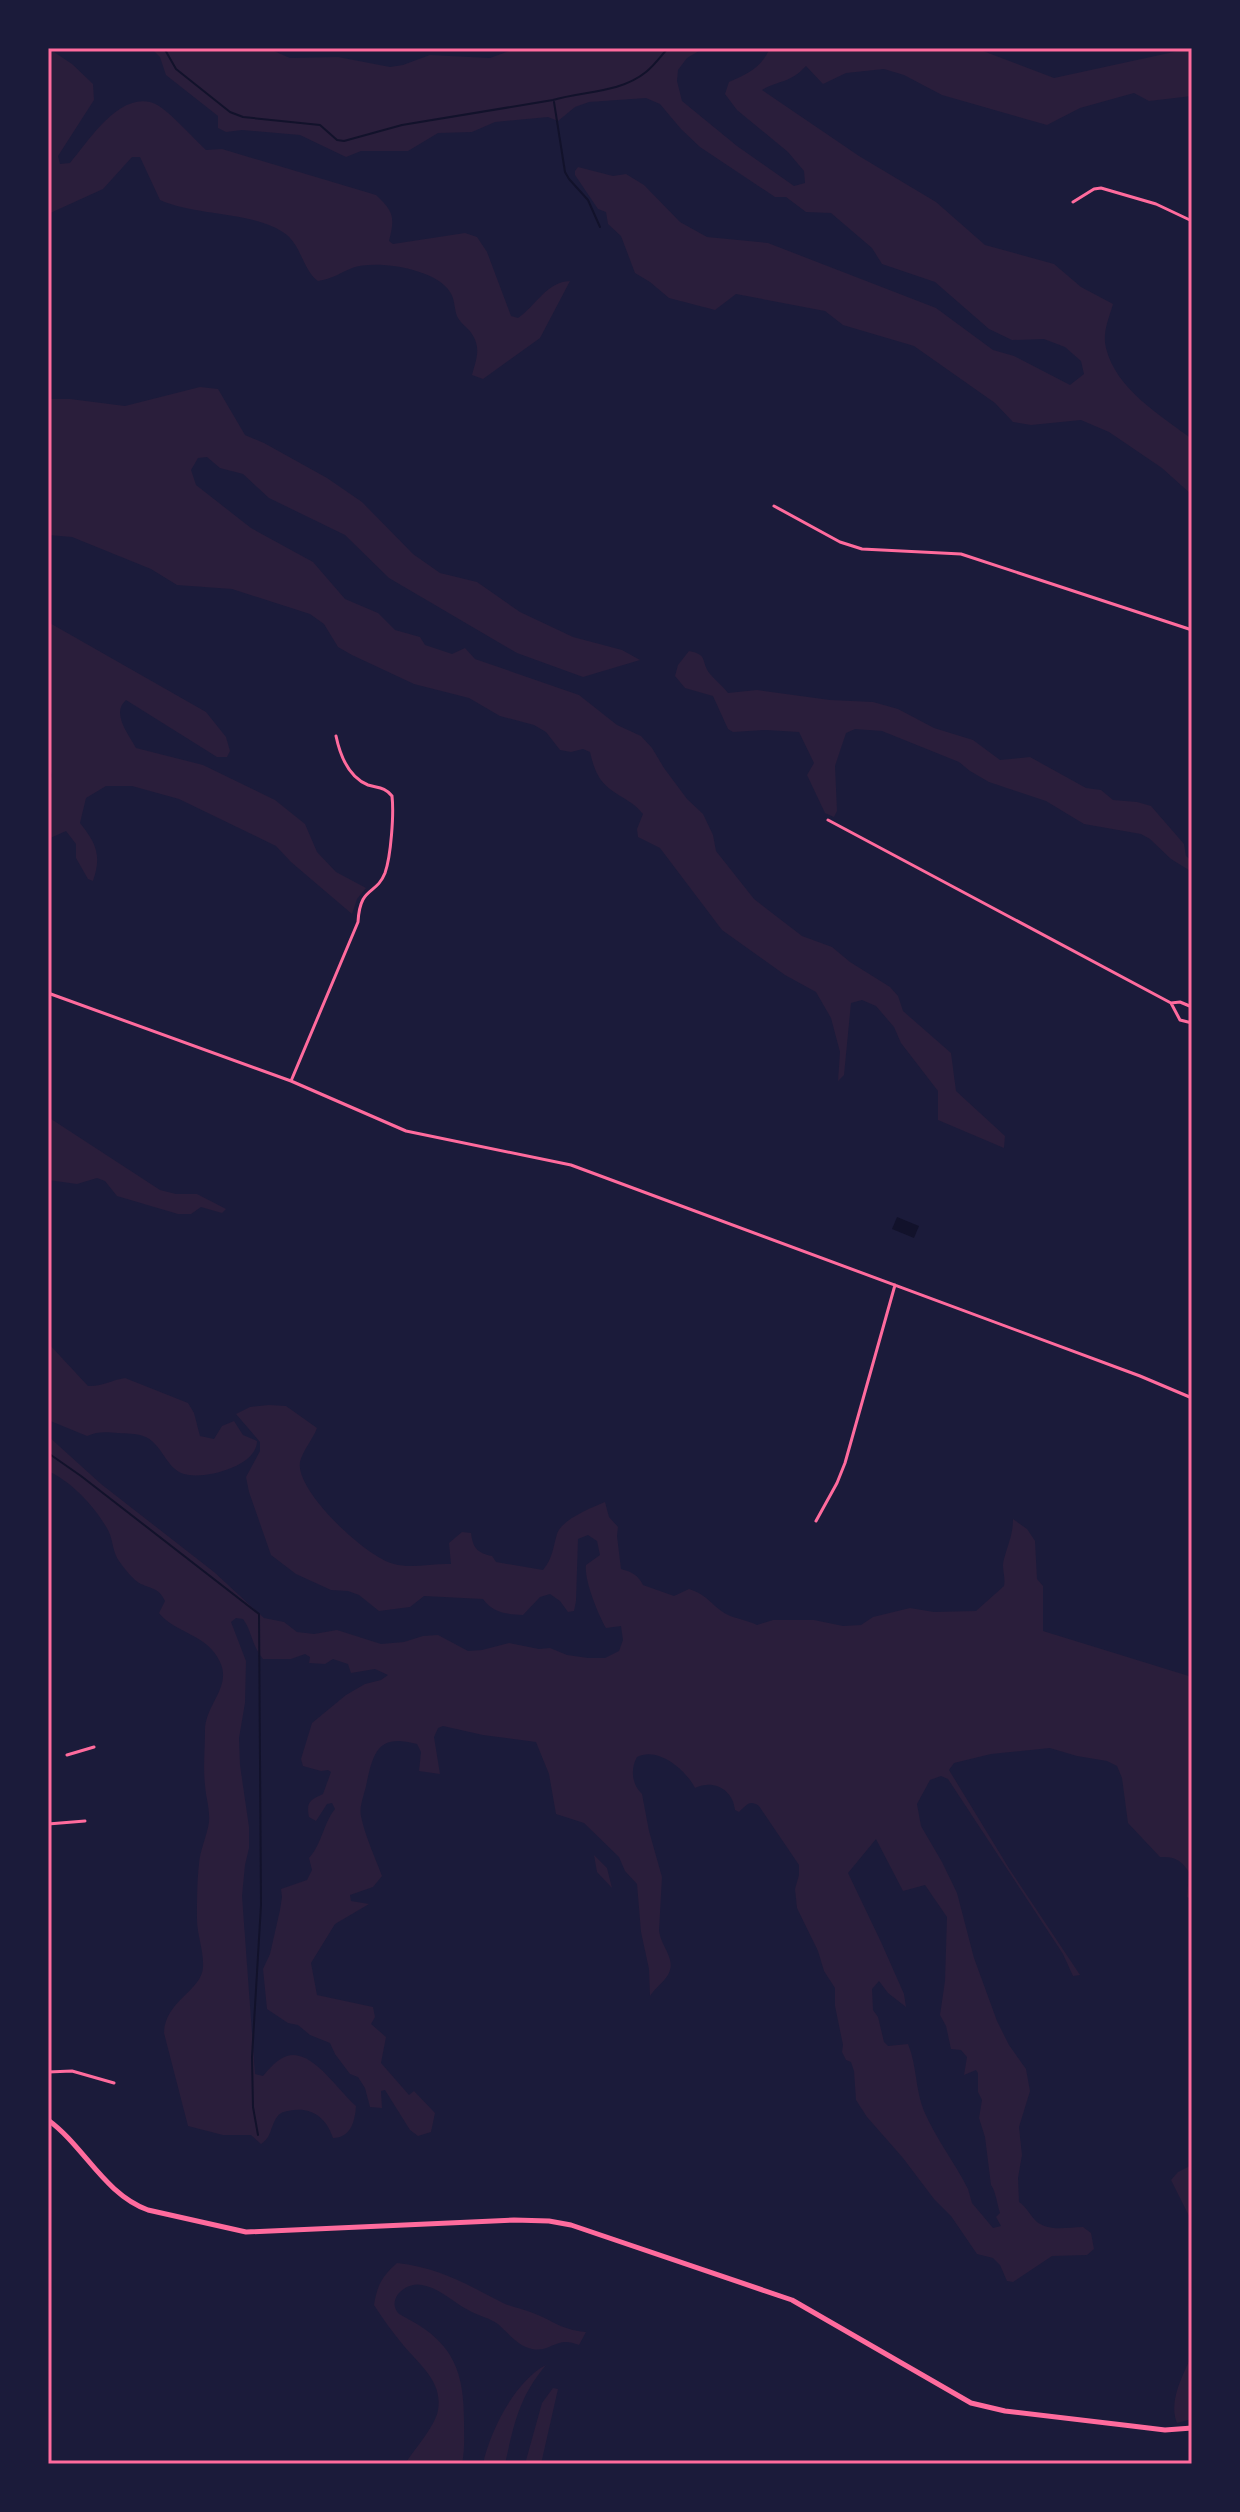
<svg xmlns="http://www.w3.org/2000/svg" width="1240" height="2512" font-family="'PT Sans',sans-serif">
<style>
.green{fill:#2a1e3b;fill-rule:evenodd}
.water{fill:#12122b}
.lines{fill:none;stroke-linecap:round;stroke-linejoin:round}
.stream{stroke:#12122b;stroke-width:2}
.minor{stroke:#ff6b9d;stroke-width:3}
.secondary{stroke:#ff6b9d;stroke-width:5}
.neatline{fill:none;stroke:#ff6b9d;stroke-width:3}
</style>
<rect width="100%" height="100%" fill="#1b1b3a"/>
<path class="green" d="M48,48L72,64L93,84L94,100L58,156L60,164L70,163C89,141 123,85 159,106C174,116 192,137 206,150L222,149L376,195C394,212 395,217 389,241L393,244L465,233L477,237L487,252L511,316L518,318C537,305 546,282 570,281L540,338L483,379L472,375C477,357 482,346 469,330C465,326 459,321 457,316C454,308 455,299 450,292C437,269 376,259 352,268C340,273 332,279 318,281C303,270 302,248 287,235C257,211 198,217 160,200L140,157H132L103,189L48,214Z
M151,48H267L290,58L338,57L390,67L403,65L430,55L490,58L518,48H704L687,58L678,70L677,81L682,101L737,146L794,186L805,183L804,171L788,152L737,110L725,94L729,82C748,74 761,68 770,48H975L1054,78L1192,48V96L1149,101L1134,93L1080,108L1047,125L942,95L904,75L884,69L846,73L823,84L806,66C789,84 781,79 762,90L859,156L936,202L985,245L1054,264L1081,287L1113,304C1109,318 1102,333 1106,348C1116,389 1160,415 1192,439V495L1162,468L1109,432L1081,420L1031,425L1013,422L995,403L914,346L843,325L825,311L736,294L715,310L669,298L650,282L635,273L621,236L608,224L606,212L598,209L575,175V171L578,167L613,176L626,174L644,185L680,222L707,237L768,243L936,308L993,350L1014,356L1070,385L1084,374L1081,361L1065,347L1044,339L1012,340L989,329L935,282L882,264L872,248L831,213L806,212L786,197H775L700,147L681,129L660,104L646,98L589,102L575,107L558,121L548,117L495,122L472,132L438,133L408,151H361L346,157L300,135L242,130L226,132L218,128V116L166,75L160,57Z
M200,387L218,389L245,435L264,443L327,478L362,502L413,554L440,573L477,582L520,612L573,637L622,650L640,660L583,677L517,653L389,578L345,535L269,498L243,474L220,468L207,457L198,458L191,470L196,485L251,528L313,562L345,599L378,613L395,630L420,637L425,645L452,654L465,648L475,659L579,695L617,725L641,736L652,748L664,768L687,799L703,814L713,835L716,851L754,899L802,936L832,947L850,962L890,987L898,996L903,1011L951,1053L956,1091L1005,1136L1004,1148L938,1120V1091L901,1043L894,1027L876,1006L862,1000L851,1003L844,1075L838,1081L840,1052L831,1018L816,992L785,975L722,930L660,848L638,837L637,829L643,814C631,798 609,794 599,777C594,769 592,760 590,752L583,749L571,752L560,750L546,732L534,725L500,716L469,698L414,684L352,655L338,647L324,624L310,614L232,589L177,585L151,569L72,537L48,535V399H70L125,406Z
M48,622L206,712L226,737L230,751L227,757H217L126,700C111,713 128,733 136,748L203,765L275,800L305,824L317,852L336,872L366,888L357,899L352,914L291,862L276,846L179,799L132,786H106L86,798L80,823C96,843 102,855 93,881L88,879L76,858V844L66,831L48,839V794L52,775L48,763Z
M689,651C709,655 700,661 710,674C715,680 723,686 728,693L757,690L830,700L873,702L898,709L934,728L973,740L1000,760L1030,757L1086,788L1101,790L1113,800L1137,802L1151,806L1184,844L1186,856L1192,861V872L1171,859L1150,839L1141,834L1084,824L1046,801L989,782L970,771L959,762L882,731L855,729L846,733L835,766L837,811L834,817L825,813L807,775L814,763L799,732L766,730L733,732L728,729L713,696L685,688L675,676L678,665Z
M48,1117L160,1190L176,1194H197L226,1209L222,1213L201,1207L191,1214H178L117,1196L105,1181L97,1178L77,1184L48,1180Z
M48,1343L88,1386C102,1387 111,1380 125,1378L188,1403L194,1413L200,1436L214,1439L222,1426L234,1421L243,1435L257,1441C257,1466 205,1480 184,1474C165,1468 162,1442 143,1436C136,1433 126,1434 118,1433C106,1432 98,1431 87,1436L48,1420Z
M269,1405L286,1406L317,1428C313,1439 303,1450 300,1462C295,1491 367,1558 394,1564C412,1569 433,1563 451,1564L449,1543L462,1532L471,1533C473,1548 477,1553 492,1556L496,1562L543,1570C553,1558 553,1547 557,1534C562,1519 591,1508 605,1502L609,1517L618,1527L617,1536L621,1569C632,1572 638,1575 643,1585L674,1596L689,1589C708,1595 711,1605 726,1614C736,1619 747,1620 757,1625L773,1620H814L843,1626L861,1625L873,1617L910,1608L934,1612L976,1611L1004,1586C1006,1577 1001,1568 1004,1559C1008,1544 1013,1535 1013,1519L1027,1529L1035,1541L1037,1579L1043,1586V1631L1192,1677V1900L1187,1897L1189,1872C1180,1859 1175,1857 1160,1857L1128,1823L1122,1778L1117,1766L1107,1761L1077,1756L1050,1748L991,1754L954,1763L949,1770L1010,1870L1080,1975L1073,1976L1063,1954L948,1779L941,1776L930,1780L917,1804L921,1826L942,1862L957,1893L974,1958L997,2021L1009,2045L1026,2069L1030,2091L1019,2127L1022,2155L1018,2178L1019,2202C1027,2207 1030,2216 1037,2222C1051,2232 1067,2227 1083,2227L1091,2233L1094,2249L1087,2255L1052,2256L1013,2282L1007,2281L1000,2265L993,2258L977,2254L951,2216L934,2199L903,2158L867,2117L856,2100L854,2071L851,2062L846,2060L842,2052L843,2045L835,2006V1988L824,1971L818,1951L797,1908L795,1889L799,1875V1865L759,1806C749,1799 746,1806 739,1812L735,1810C733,1790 714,1779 695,1788C686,1770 658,1746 637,1757C630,1769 632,1785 642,1794L649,1831L662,1877L659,1931C661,1947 677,1959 668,1975C663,1983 655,1988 650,1996L649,1969L641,1932L637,1884L625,1871L619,1857L584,1823L556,1814L549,1774L536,1742L483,1735L443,1726L438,1728L434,1737L440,1774L419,1771L421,1752L417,1744C378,1733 373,1752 366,1786C364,1795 359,1807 361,1816C365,1836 375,1857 382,1876L373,1887L350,1895L351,1901L369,1904L335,1924L311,1963L317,1995L373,2007L375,2017L371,2024L386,2037L381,2063L409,2095L414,2091L435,2113L431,2132L418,2136L410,2130L385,2090L381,2091L382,2108L370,2107L365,2088L358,2077L350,2074L335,2054L330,2043L310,2035L298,2025L288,2023L267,2009L263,1969L270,1954L280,1910L282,1897L281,1889L307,1880L312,1870L309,1858C322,1844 323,1824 335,1809L332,1803L327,1804L316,1821L309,1817C306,1802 310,1800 323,1794L331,1772L328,1770L321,1771L303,1766L301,1759L312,1723L346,1695L365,1684L381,1680L388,1675L375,1669L351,1673L348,1664L333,1659L325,1664L309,1663L310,1657L305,1654L291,1659H263C251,1644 252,1631 243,1619L236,1618L231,1622L246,1661L245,1703L239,1738L240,1765L249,1827V1848L245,1865L242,1896L255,2074L263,2076C269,2069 277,2059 287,2056C312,2048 339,2092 356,2106C355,2121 351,2138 333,2138C326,2117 311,2106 288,2111C283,2112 281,2112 277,2117C270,2127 272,2137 261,2144L251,2135H223L188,2126L164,2033C165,2000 202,1991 203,1967C204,1951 197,1935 197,1919C197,1901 197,1881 199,1864C200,1850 207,1836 209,1822C210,1809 206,1798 205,1785C203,1767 205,1749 205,1730C205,1705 232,1687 220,1662C208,1634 176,1634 159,1613L165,1601C159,1588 152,1589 141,1584C133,1580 124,1568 119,1561C113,1553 113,1541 109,1532C96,1507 72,1482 48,1471V1436L101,1484L214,1572L264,1618L284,1622L297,1632L314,1634L337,1630L381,1644L404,1642L423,1636L438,1635L468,1651L482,1650L509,1643L539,1649L550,1648L567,1655L588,1658H605L619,1651L623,1640L621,1626L606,1628C598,1614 584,1580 586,1565L600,1555L597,1541L588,1535L578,1539L576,1601L574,1611L568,1612L560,1601L550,1594L540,1597L523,1615C506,1614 493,1613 483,1599L424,1596L410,1607L379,1611L359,1595L348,1591L331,1590L296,1574L271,1555L249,1492L246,1477L260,1451V1442L236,1414L250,1407ZM876,1839L903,1891L925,1885L947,1917L945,1981L940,2015L946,2026L951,2049L961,2050L967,2057L964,2075L976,2070L978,2073V2092L982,2100L979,2118L985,2137L991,2185C996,2192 997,2204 1000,2213L996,2217L1001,2226L993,2228L972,2203L968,2189C955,2163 936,2139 924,2111C915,2089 917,2065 908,2044L888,2046L884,2042L878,2017L873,2010L872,1989L879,1981L888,1993L906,2007L904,1994L881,1942L848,1873Z
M594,1855L607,1868L612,1888L597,1872Z
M1192,2165V2222L1171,2180L1178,2172Z
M397,2263C440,2268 466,2284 503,2303C512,2307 523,2309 533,2313C556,2322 559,2329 586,2332L579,2345C556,2335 551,2353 532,2349C518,2346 508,2333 498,2324C490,2318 479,2316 470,2311C454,2303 440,2288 422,2285C407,2281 385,2299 399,2314C400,2314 409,2320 410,2320C454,2344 464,2373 464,2421C464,2436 465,2450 462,2464H405C414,2450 436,2425 438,2410C443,2382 420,2365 404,2346C393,2333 383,2319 374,2305C377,2286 382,2276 397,2263Z
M1192,2355V2419L1177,2423C1168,2401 1183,2375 1192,2355Z
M546,2365C519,2397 514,2424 505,2464H483C490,2431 515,2381 546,2365Z
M553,2388L558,2389L541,2464H525L542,2403Z"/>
<path class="water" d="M897,1217L919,1226L914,1238L892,1229Z"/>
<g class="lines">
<path class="stream" d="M164,48L176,69L230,112L243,117L320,125L337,140L344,141L402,125L553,100C584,91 620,93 646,72C654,66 661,56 668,48
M554,102L565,172L569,179L588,200L600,227
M48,1453L81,1476L259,1614L261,1905L252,2057L253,2107L258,2135"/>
<path class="minor" d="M1073,202L1094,189L1101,188L1156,204L1192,221
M774,506L840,542L862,549L961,554L1192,630
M828,820L1171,1003L1180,1002L1192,1007
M48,993L291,1081L406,1131L571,1165L1140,1376L1192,1398
M1171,1003L1180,1020L1192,1023
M291,1081L358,922C360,885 376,896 385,873C391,856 394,814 392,796C385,787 378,788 368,785C348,777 340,755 336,736
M816,1521L837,1483L845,1463L895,1285
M67,1755L94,1747
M48,1824L85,1821
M48,2072L72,2071L114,2083"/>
<path class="secondary" d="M48,2120C84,2146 104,2194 148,2210L246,2232L514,2220L549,2221L571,2225L792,2300L971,2403L1005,2411L1132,2426L1165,2430L1192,2428"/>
</g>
<rect width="1240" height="2512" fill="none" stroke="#1b1b3a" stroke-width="100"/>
<rect x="50" y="50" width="1140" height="2412" class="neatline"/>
</svg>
